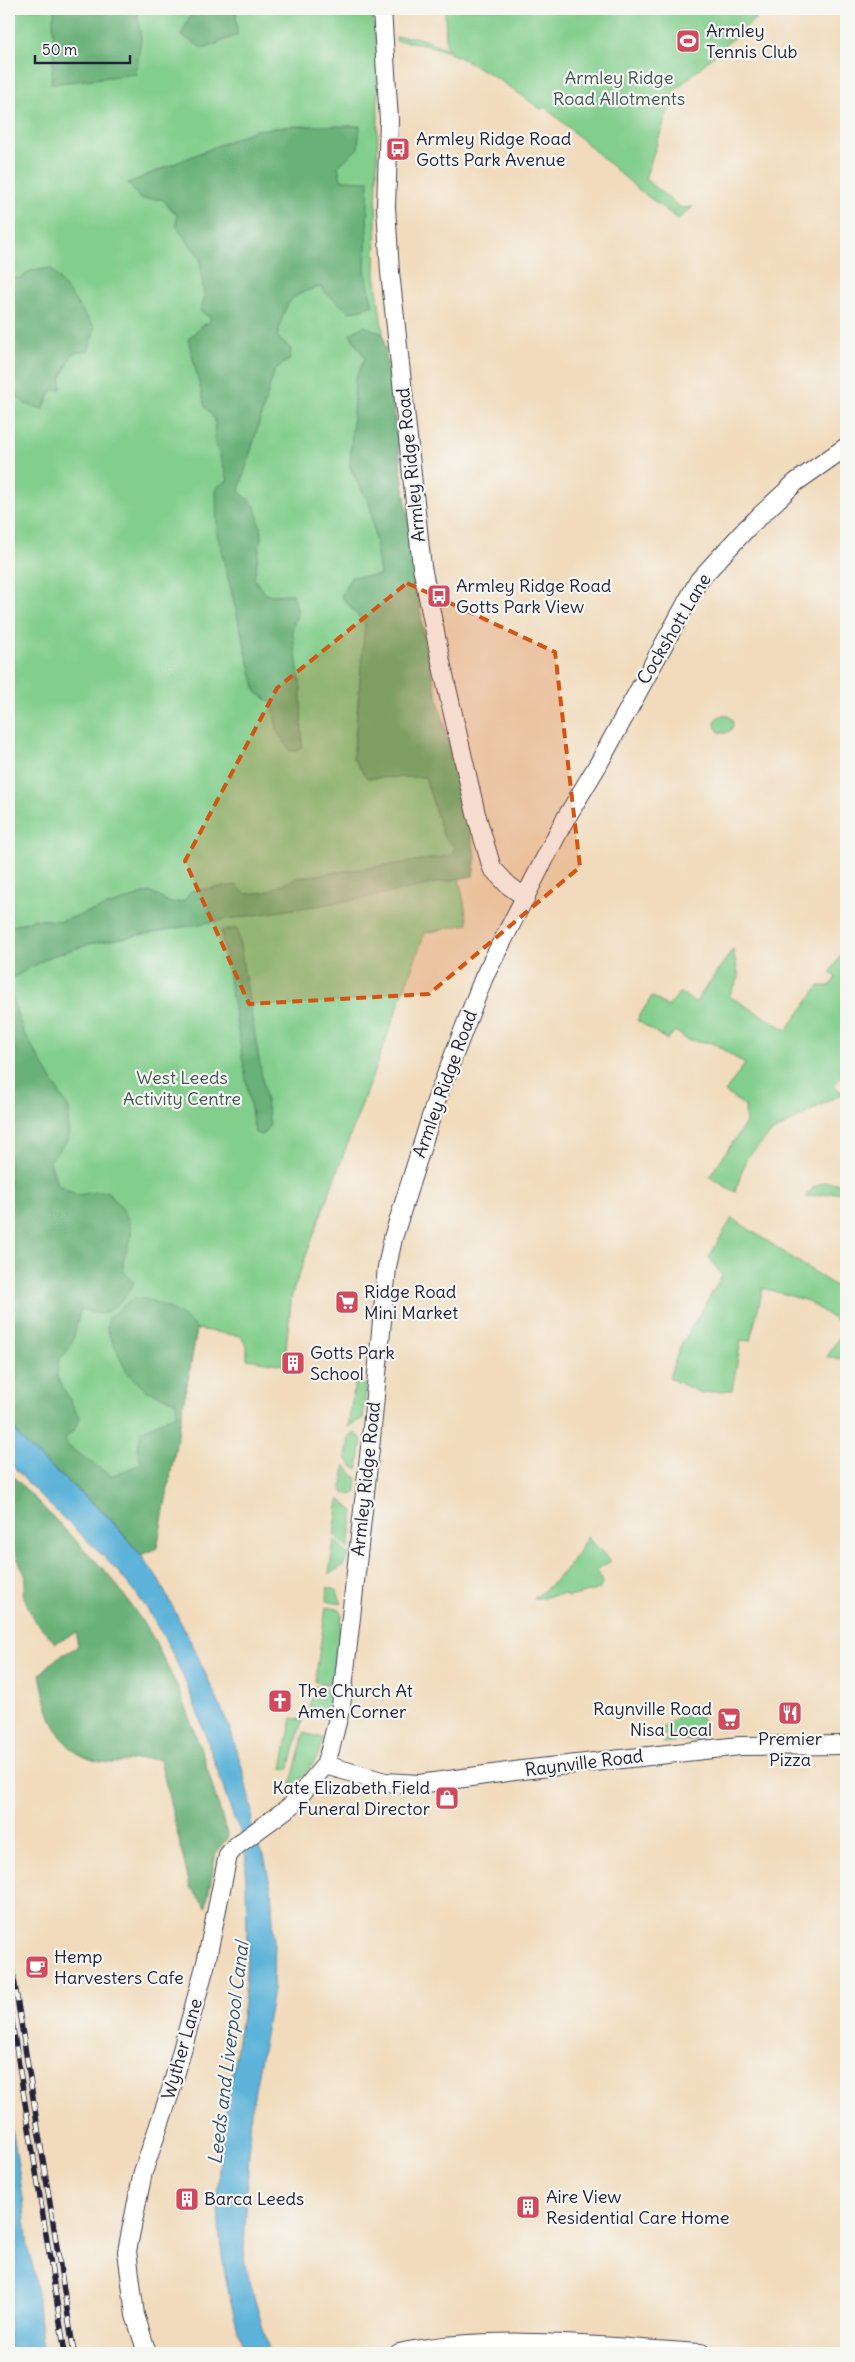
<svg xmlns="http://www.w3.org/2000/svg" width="855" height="2362" font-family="Delius,sans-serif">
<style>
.green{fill:#82ce8c;stroke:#527864}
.forest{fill:#69b178;stroke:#466a5a}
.water{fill:#5db3d9;stroke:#406a8a}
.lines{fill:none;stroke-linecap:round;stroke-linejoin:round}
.tertiary-casing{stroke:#413e4e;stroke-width:20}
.tertiary{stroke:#fff;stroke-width:18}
.rail-casing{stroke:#22223b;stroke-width:5.5}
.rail{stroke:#f6f6f2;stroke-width:4;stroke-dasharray:11;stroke-linecap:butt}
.marked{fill:#d45411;fill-opacity:0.2;stroke:#d45411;stroke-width:4;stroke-dasharray:10 6;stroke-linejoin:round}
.labels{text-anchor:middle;stroke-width:4.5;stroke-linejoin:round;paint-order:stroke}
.poi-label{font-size:18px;fill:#22223b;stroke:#f6f6f2;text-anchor:start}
.park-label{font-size:18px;fill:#3f5653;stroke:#f6f6f2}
.street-label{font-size:18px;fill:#22223b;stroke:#f6f6f2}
.water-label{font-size:19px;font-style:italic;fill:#375572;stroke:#f6f6f2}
</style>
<rect width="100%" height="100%" fill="#f6f6f2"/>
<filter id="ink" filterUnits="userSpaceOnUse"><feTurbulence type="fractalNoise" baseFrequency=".02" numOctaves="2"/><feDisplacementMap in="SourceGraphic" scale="10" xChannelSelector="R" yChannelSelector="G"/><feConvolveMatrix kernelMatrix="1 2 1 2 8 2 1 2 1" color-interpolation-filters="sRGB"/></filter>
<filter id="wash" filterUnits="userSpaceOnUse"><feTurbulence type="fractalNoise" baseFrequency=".0096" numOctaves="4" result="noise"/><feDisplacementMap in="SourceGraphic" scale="20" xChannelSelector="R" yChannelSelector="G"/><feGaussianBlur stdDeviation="1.12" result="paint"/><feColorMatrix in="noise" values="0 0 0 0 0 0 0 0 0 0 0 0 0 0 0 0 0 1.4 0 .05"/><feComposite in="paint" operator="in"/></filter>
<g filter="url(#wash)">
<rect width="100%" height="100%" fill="#f1dbbc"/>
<path class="green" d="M9,9H372L377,53L378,118L375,274L425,645L476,857L458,872L468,924L425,933L292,1294L284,1365L247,1359V1345L241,1336L197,1329L157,1548L52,1454L9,1376Z
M445,9H749L757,17L675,90L645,179L681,208L693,207L678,219L639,190L545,107L541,109C505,84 469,57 427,45C417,42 406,42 396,41V37H416L449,49L446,44Z
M715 724a9 9 0 1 1 18 0a9 9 0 1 1-18 0Z
M846,858V912L841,868Z
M846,946V1071L834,1086L843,1093L771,1133L746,1159L735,1192L709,1177L746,1123L745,1106L725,1092L745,1064L713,1043L687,1040L675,1031L667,1040L637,1020L652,996L668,1007L680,992L695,1003L733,949L739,978L729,996L787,1030L819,986H830L836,977L830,973Z
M824,1182C832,1182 843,1182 846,1191L805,1197L813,1188Z
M732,1218L846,1293V1359L827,1357L845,1327L808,1301L763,1288L750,1341L741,1340L732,1390L701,1393L669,1378L679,1349L722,1276L709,1257Z
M355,1382L367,1385L363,1418L348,1427Z
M355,1433L362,1439L358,1469L354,1468L346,1458L349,1437Z
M345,1465L354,1476L357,1477L356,1492L352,1495L344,1492L342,1488Z
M339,1499L354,1511L349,1549L334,1535Z
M587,1537L611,1561L597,1569L602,1583L600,1589L569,1597L563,1594L533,1599C557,1582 573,1563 587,1537Z
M334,1540L349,1554L343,1566L329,1574Z
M328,1587L337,1591L342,1604L326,1601Z
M326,1607L338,1609L342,1614L334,1681L330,1680L329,1684L315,1682Z
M315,1686L329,1689L328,1698L332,1699L327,1718L308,1715Z
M695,1704L706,1728L700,1739L663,1743L667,1738L660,1730Z
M292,1718L302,1720L289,1769L282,1768Z
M304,1733L323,1738L317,1758L288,1795Z"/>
<path class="forest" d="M55,9H137L141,39L136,74L51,84L54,54L53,19Z
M194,9H236L237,35L204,49L181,35Z
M293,126H360L358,148L338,166L341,180L369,181L365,269L373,306L350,312L327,294L320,287C285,295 286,305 277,337L291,349L289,360L275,369L239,491L255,506L262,533L254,579L267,595L293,594L298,612L292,629L301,688L302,747L297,751H290L277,731L273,704L256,692L217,533L216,488L228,480L214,439L215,419L205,407L188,339L201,326L209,323L211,318L200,311L204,299L200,258L176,226L177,215L162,199H140L128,183L255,130Z
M51,268L95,328L88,351L73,353L61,379V389L52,390L43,409L25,404L9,388V278H22L30,271Z
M364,326L383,334L425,645L476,857L473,876L354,900L216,921L90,944L49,957L9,980L11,995L23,1031L69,1109L68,1139L50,1161L57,1184L77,1195L107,1191C117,1203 129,1213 131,1230C133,1251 110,1264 134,1282C131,1293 112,1312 100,1314C95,1314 87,1310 81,1309C74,1328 76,1347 59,1359L57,1376L80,1419L73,1431L65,1438L68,1446L111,1476L141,1464L138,1449L141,1431L177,1414L176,1402L146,1390L127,1373L107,1330L108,1318L135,1297C156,1300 184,1313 197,1329L157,1548L141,1555L107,1515L28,1447L9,1423V927L35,919L61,921L150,892L171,903L184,901L191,891L236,885L246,894L266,892L296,878L450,856L455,848L443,835L425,777L367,778L353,758L365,624L341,596L351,577L380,575L370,505L350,467L355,380L365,358L350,334Z
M237,928L270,1125L262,1135L255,1133L221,931Z
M9,1472L112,1578L151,1634L178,1688L203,1755L228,1837L216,1853L206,1907L190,1887L160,1760C153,1759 146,1758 140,1759C130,1759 119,1764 109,1763C59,1759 48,1717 40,1674L57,1658L77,1647V1632L55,1643L32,1617L23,1594L26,1577L9,1539Z"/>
<path class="water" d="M9,1423L28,1447L107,1516L141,1555L158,1579L194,1648L229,1726L243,1771L252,1812L251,1822L257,1846L264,1855L271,1889L274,1938L273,1991L251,2112L244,2251L245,2265L270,2353H245C228,2299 217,2246 218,2189C219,2126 236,2063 244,2001C248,1963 247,1925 246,1887C245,1863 249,1842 235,1821C207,1745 186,1658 135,1592C98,1544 47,1509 9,1461Z
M9,2107L23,2198L28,2249L35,2275L43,2353H9Z"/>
</g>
<g filter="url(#ink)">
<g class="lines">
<g class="tertiary-casing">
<path id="tertiary" d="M382,9L389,121L386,207L390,272L422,567L441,662L476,814L492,868L508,885L526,898
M325,1765L385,1782L419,1784L522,1770L740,1746L846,1745
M147,2353L135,2315L127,2251L143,2172L171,2090L206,1963L228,1855L236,1846L292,1805L325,1765L330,1750L341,1706L371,1439L387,1267L393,1238L436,1101L484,977L563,823L599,763L699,580L747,528L796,482L846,447
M399,2353C497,2333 602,2347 701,2353"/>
</g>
<use href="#tertiary" class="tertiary"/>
<g class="rail-casing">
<path id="rail" d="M9,1948L74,2353
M9,2003L65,2353"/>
</g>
<use href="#rail" class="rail"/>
</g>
</g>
<path class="marked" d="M407,583L555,652L580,867L429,994L249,1004L185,861L277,688Z"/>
<defs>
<g id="stadium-square" transform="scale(1.25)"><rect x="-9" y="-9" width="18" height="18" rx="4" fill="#d1495b" stroke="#f6f6f2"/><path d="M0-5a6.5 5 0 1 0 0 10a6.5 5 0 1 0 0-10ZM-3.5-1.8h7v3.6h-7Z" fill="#fff"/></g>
<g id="bus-square" transform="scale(1.25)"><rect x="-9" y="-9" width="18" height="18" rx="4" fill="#d1495b" stroke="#f6f6f2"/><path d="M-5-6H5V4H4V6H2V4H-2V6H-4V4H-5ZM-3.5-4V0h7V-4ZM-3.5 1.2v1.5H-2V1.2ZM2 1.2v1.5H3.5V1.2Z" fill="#fff"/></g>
<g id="supermarket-square" transform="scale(1.25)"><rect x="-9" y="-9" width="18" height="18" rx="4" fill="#d1495b" stroke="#f6f6f2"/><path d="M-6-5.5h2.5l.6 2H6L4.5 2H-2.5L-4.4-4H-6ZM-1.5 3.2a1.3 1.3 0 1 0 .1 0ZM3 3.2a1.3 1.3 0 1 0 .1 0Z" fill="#fff"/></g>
<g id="building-square" transform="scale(1.25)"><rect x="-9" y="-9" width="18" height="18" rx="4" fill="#d1495b" stroke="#f6f6f2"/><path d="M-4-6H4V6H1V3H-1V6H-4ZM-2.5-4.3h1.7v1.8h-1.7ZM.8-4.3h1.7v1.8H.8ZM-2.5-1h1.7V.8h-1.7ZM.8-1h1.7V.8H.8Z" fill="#fff"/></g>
<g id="church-square" transform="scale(1.25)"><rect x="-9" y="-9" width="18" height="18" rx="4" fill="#d1495b" stroke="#f6f6f2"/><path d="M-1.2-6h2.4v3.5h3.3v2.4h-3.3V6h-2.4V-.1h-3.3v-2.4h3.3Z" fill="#fff"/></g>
<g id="restaurant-square" transform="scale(1.25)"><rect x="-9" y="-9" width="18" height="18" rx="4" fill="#d1495b" stroke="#f6f6f2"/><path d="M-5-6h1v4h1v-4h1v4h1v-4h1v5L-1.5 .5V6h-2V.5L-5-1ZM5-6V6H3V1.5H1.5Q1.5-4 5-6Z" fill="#fff"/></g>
<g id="shop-square" transform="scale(1.25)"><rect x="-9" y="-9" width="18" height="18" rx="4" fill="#d1495b" stroke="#f6f6f2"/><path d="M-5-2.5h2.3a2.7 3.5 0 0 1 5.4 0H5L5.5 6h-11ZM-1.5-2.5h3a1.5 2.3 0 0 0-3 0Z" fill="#fff"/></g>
<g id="cafe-square" transform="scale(1.25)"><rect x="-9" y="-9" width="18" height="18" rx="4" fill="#d1495b" stroke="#f6f6f2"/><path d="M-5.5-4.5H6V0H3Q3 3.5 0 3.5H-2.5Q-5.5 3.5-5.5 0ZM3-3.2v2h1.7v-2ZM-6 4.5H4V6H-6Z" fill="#fff"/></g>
</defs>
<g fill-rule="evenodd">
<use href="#stadium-square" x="688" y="41"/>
<use href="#bus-square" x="398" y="149"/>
<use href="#bus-square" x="439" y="596"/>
<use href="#supermarket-square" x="347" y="1302"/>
<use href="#building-square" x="293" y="1363"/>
<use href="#church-square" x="280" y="1701"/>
<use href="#restaurant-square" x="790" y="1713"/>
<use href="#supermarket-square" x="729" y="1719"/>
<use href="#shop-square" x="447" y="1798"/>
<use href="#cafe-square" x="37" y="1967"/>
<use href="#building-square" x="187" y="2199"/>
<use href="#building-square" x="528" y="2207"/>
</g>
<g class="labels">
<g class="poi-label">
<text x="706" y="37">Armley<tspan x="706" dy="21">Tennis Club</tspan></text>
<text x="416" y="145">Armley Ridge Road<tspan x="416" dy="21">Gotts Park Avenue</tspan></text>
<text x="456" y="592">Armley Ridge Road<tspan x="456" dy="21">Gotts Park View</tspan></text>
<text x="364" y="1298">Ridge Road<tspan x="364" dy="21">Mini Market</tspan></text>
<text x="310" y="1359">Gotts Park<tspan x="310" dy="21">School</tspan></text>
<text x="298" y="1697">The Church At<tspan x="298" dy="21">Amen Corner</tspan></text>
<text x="712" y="1715" text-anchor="end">Raynville Road<tspan x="712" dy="21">Nisa Local</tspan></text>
<text x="790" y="1745" text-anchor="middle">Premier<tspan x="790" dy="21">Pizza</tspan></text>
<text x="430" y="1794" text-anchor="end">Kate Elizabeth Field<tspan x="430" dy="21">Funeral Director</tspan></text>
<text x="54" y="1963">Hemp<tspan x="54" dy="21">Harvesters Cafe</tspan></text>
<text x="546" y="2203">Aire View<tspan x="546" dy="21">Residential Care Home</tspan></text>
<text x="204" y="2205">Barca Leeds</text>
</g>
<g class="park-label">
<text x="619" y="84">Armley Ridge<tspan x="619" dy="21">Road Allotments</tspan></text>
<text x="182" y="1084">West Leeds<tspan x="182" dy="21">Activity Centre</tspan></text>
</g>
<g class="street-label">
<text transform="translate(411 465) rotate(-96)" y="6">Armley Ridge Road</text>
<text transform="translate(674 629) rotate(-59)" y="6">Cockshott Lane</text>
<text transform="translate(445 1084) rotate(-70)" y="6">Armley Ridge Road</text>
<text transform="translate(366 1479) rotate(-84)" y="6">Armley Ridge Road</text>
<text transform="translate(584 1763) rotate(-7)" y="6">Raynville Road</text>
<text transform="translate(182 2049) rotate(-74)" y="6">Wyther Lane</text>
</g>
<g class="water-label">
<text transform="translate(228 2053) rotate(-83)" y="7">Leeds and Liverpool Canal</text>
</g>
</g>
<rect width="855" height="2362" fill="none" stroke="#f6f6f2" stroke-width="30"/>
<path d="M35 55v8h95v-8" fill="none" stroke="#22223b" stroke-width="2.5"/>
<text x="42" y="55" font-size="15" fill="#22223b" stroke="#f6f6f2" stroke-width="4" paint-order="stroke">50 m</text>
</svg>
